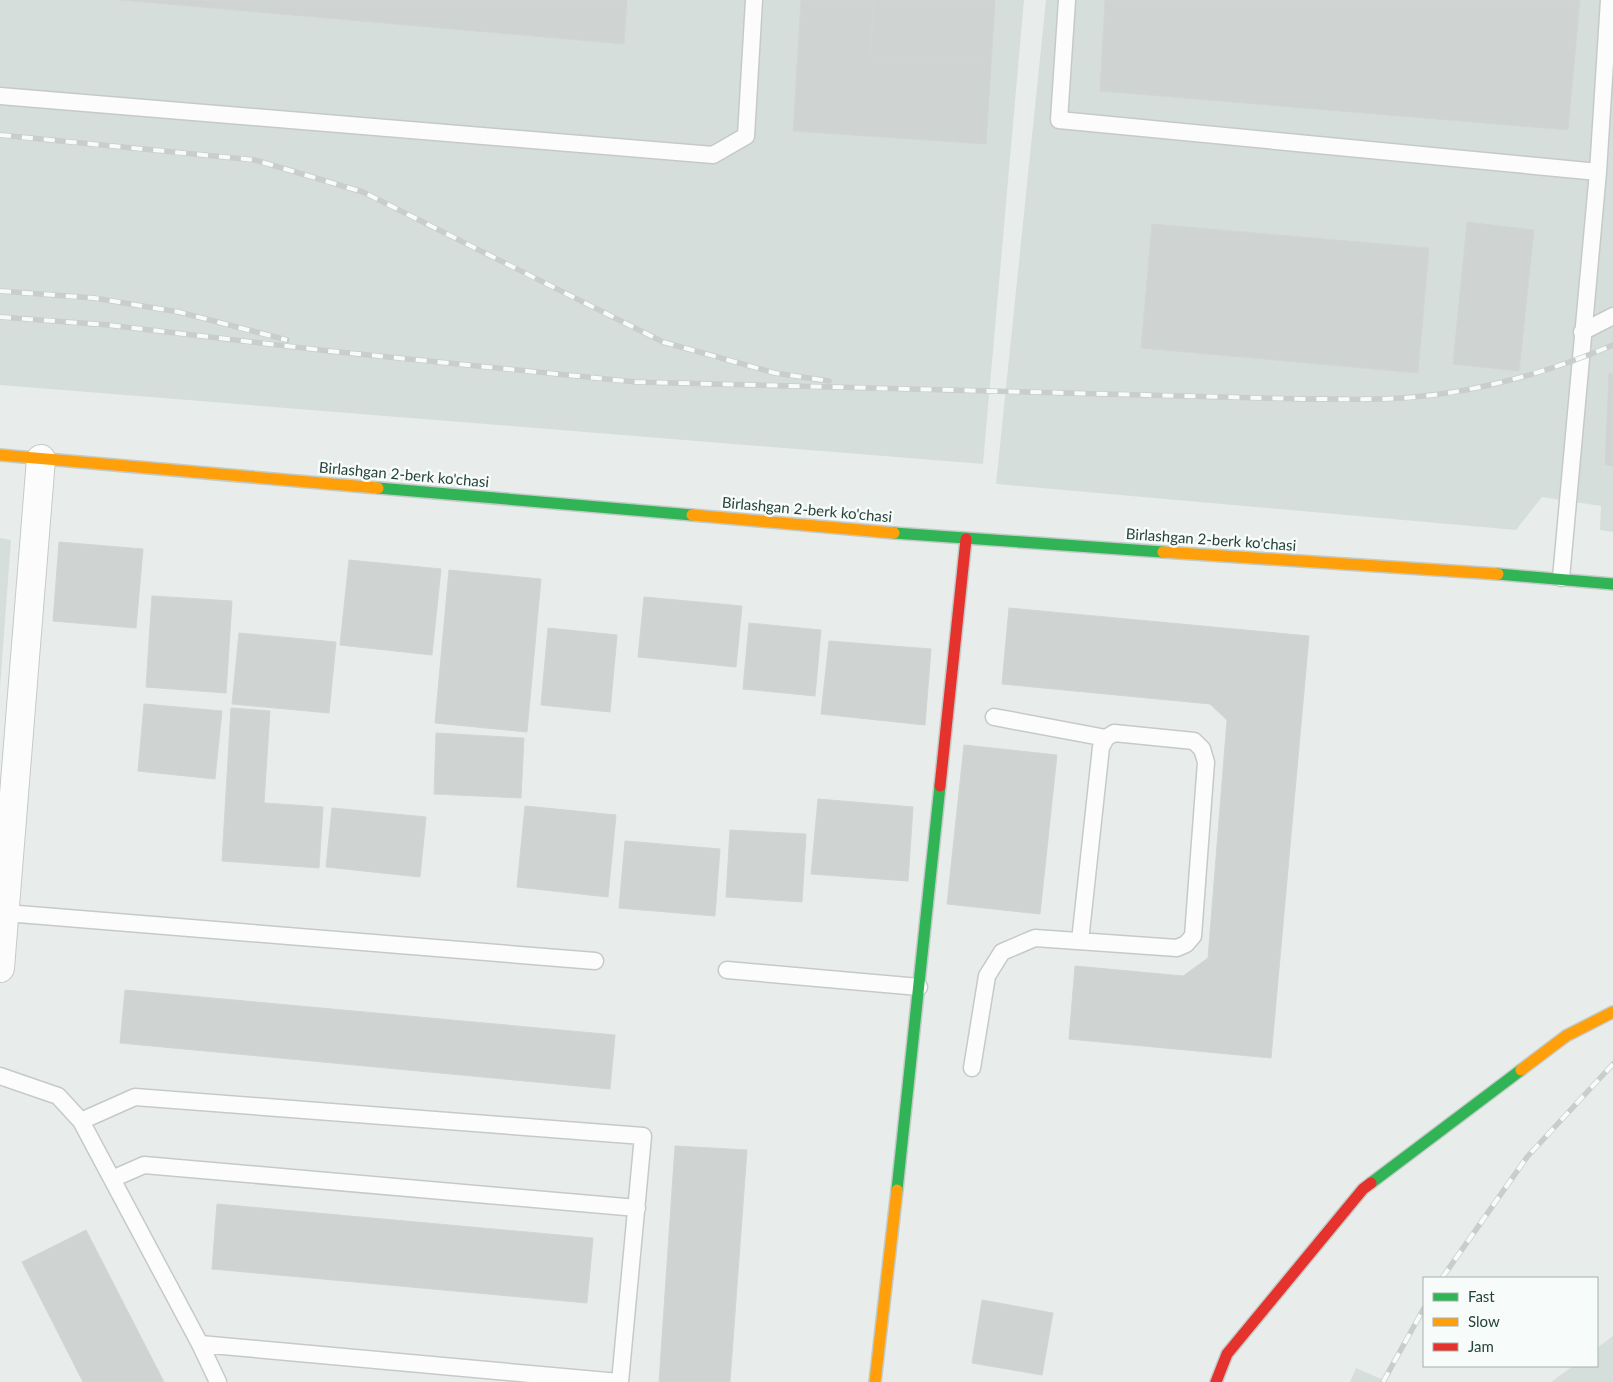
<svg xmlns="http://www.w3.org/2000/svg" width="1613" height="1382" font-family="Lato,sans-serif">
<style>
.built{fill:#d6dedb}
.building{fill:#cfd4d2;stroke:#d1d6d4}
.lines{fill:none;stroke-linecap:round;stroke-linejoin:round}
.lane-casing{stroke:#c5cac8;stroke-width:19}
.street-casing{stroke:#c5cac8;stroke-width:30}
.fast-casing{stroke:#c3cbc8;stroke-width:14}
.slow-casing{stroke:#c3cbc8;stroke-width:14}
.jam-casing{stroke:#c3cbc8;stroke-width:14}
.lane{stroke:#fcfcfc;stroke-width:16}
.street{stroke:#fcfcfc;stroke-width:28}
.fast{stroke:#30b455;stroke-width:11}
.slow{stroke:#ff9f0a;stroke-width:11}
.jam{stroke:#e5322d;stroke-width:11}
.rail-casing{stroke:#c9cdcc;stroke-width:5.5}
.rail{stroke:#f7fbf9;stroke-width:4;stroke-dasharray:11;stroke-linecap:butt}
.labels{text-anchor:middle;stroke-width:5;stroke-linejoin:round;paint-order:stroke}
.street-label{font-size:15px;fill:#24423a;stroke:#f7fbf9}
</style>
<rect width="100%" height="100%" fill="#e8edeb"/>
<path class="built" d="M0,0H1024L983,464L0,385Z
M1046,0H1613V532L1600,530L1601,506L1542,497L1516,530L996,484Z
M0,538L11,540L0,688Z
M1613,1336V1382H1551L1573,1366H1597V1348Z
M1356,1368L1388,1382H1350Z"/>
<path class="building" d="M121,0H627L624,44Z
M801,0H874L870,56L991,64L986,144L793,131Z
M874,0H995L991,64L870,56Z
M1105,0H1580L1568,130L1100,91Z
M1467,222L1534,230L1519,371L1453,364Z
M1152,224L1429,248L1418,373L1141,348Z
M1609,373H1613V466L1605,465Z
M59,542L143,549L136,628L53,621Z
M349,560L441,569L432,655L340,645Z
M449,570L541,579L527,732L435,723Z
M152,596L232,601L226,693L146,687Z
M644,597L742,606L736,667L638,657Z
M1009,608L1309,636L1271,1058L1069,1039L1075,966L1183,976L1208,958L1227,720L1210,704L1002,684Z
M749,623L821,630L815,696L743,689Z
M548,628L617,635L610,712L541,705Z
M239,633L336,642L329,713L232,704Z
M829,641L931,649L925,725L821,714Z
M144,704L222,711L215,779L138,771Z
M231,708L270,711L264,803L323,807L319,868L222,861Z
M436,733L524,738L521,798L434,794Z
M964,745L1057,755L1040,914L947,904Z
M818,799L913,807L908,881L811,874Z
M525,806L616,815L608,897L517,887Z
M332,808L426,817L420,877L326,867Z
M730,830L806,834L802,902L726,897Z
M625,841L720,849L715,916L619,908Z
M125,990L615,1035L610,1089L120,1043Z
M675,1146L747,1150L730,1382H659Z
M217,1204L593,1238L587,1303L212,1269Z
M86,1230L164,1382H83L22,1262Z
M982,1300L1053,1313L1042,1375L972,1363Z"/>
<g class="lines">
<g class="lane-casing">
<path id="lane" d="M1067,0L1059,120L1598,172
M0,96L713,155L746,136L754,0
M1582,332L1613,316
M1561,578L1598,172L1609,0
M994,717L1106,738
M6,913L595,961
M727,970L919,987
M972,1068L987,976L1002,952L1035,938L1177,948L1186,944L1193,936L1206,762L1202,749L1194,741L1114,733L1106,738L1101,747L1080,941
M0,1076L58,1096L81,1121L200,1344L218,1382
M81,1121L135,1097L643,1136L620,1382
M112,1179L144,1165L637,1208
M200,1344L619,1382"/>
</g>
<g class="street-casing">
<path id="street" d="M0,968L41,459"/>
</g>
<g class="fast-casing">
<path id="fast" d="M378,488L692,515
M894,533L1163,552
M1498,574L1613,584
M1371,1183L1521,1070
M897,1190L940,786"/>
</g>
<g class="slow-casing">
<path id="slow" d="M0,455L378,488
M692,515L894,533
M1163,552L1498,574
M1521,1070L1566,1036L1613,1012
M875,1382L897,1190"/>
</g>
<g class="jam-casing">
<path id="jam" d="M940,786L966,539
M1216,1382L1227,1354L1363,1189L1371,1183"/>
</g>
<use href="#lane" class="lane"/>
<use href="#street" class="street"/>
<use href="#fast" class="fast"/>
<use href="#slow" class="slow"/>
<use href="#jam" class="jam"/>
<g class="rail-casing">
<path id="rail" d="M0,135L255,160L363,192L663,342L775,373L829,381
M0,291L94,298L179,312L287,340
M0,317L108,325L329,351L636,382L1303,399C1336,399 1370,400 1403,398C1474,393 1547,373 1613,345
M1442,1278L1527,1157L1613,1064
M1383,1382L1424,1308"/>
</g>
<use href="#rail" class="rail"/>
</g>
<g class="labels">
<g class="street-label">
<text transform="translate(404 475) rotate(5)" y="5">Birlashgan 2-berk ko'chasi</text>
<text transform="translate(807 510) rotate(5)" y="5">Birlashgan 2-berk ko'chasi</text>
<text transform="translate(1211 540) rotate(4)" y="5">Birlashgan 2-berk ko'chasi</text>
</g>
</g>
<rect x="1423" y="1277" width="175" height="90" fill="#f7fbf9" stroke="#a3b1ad"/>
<rect x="1433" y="1293" width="25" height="8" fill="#30b455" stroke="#a3b1ad"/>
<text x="1468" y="1302" font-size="15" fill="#24423a">Fast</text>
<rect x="1433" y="1318" width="25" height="8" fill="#ff9f0a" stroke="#a3b1ad"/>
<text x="1468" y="1327" font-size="15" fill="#24423a">Slow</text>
<rect x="1433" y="1343" width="25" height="8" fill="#e5322d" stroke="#a3b1ad"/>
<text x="1468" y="1352" font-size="15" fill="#24423a">Jam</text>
</svg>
